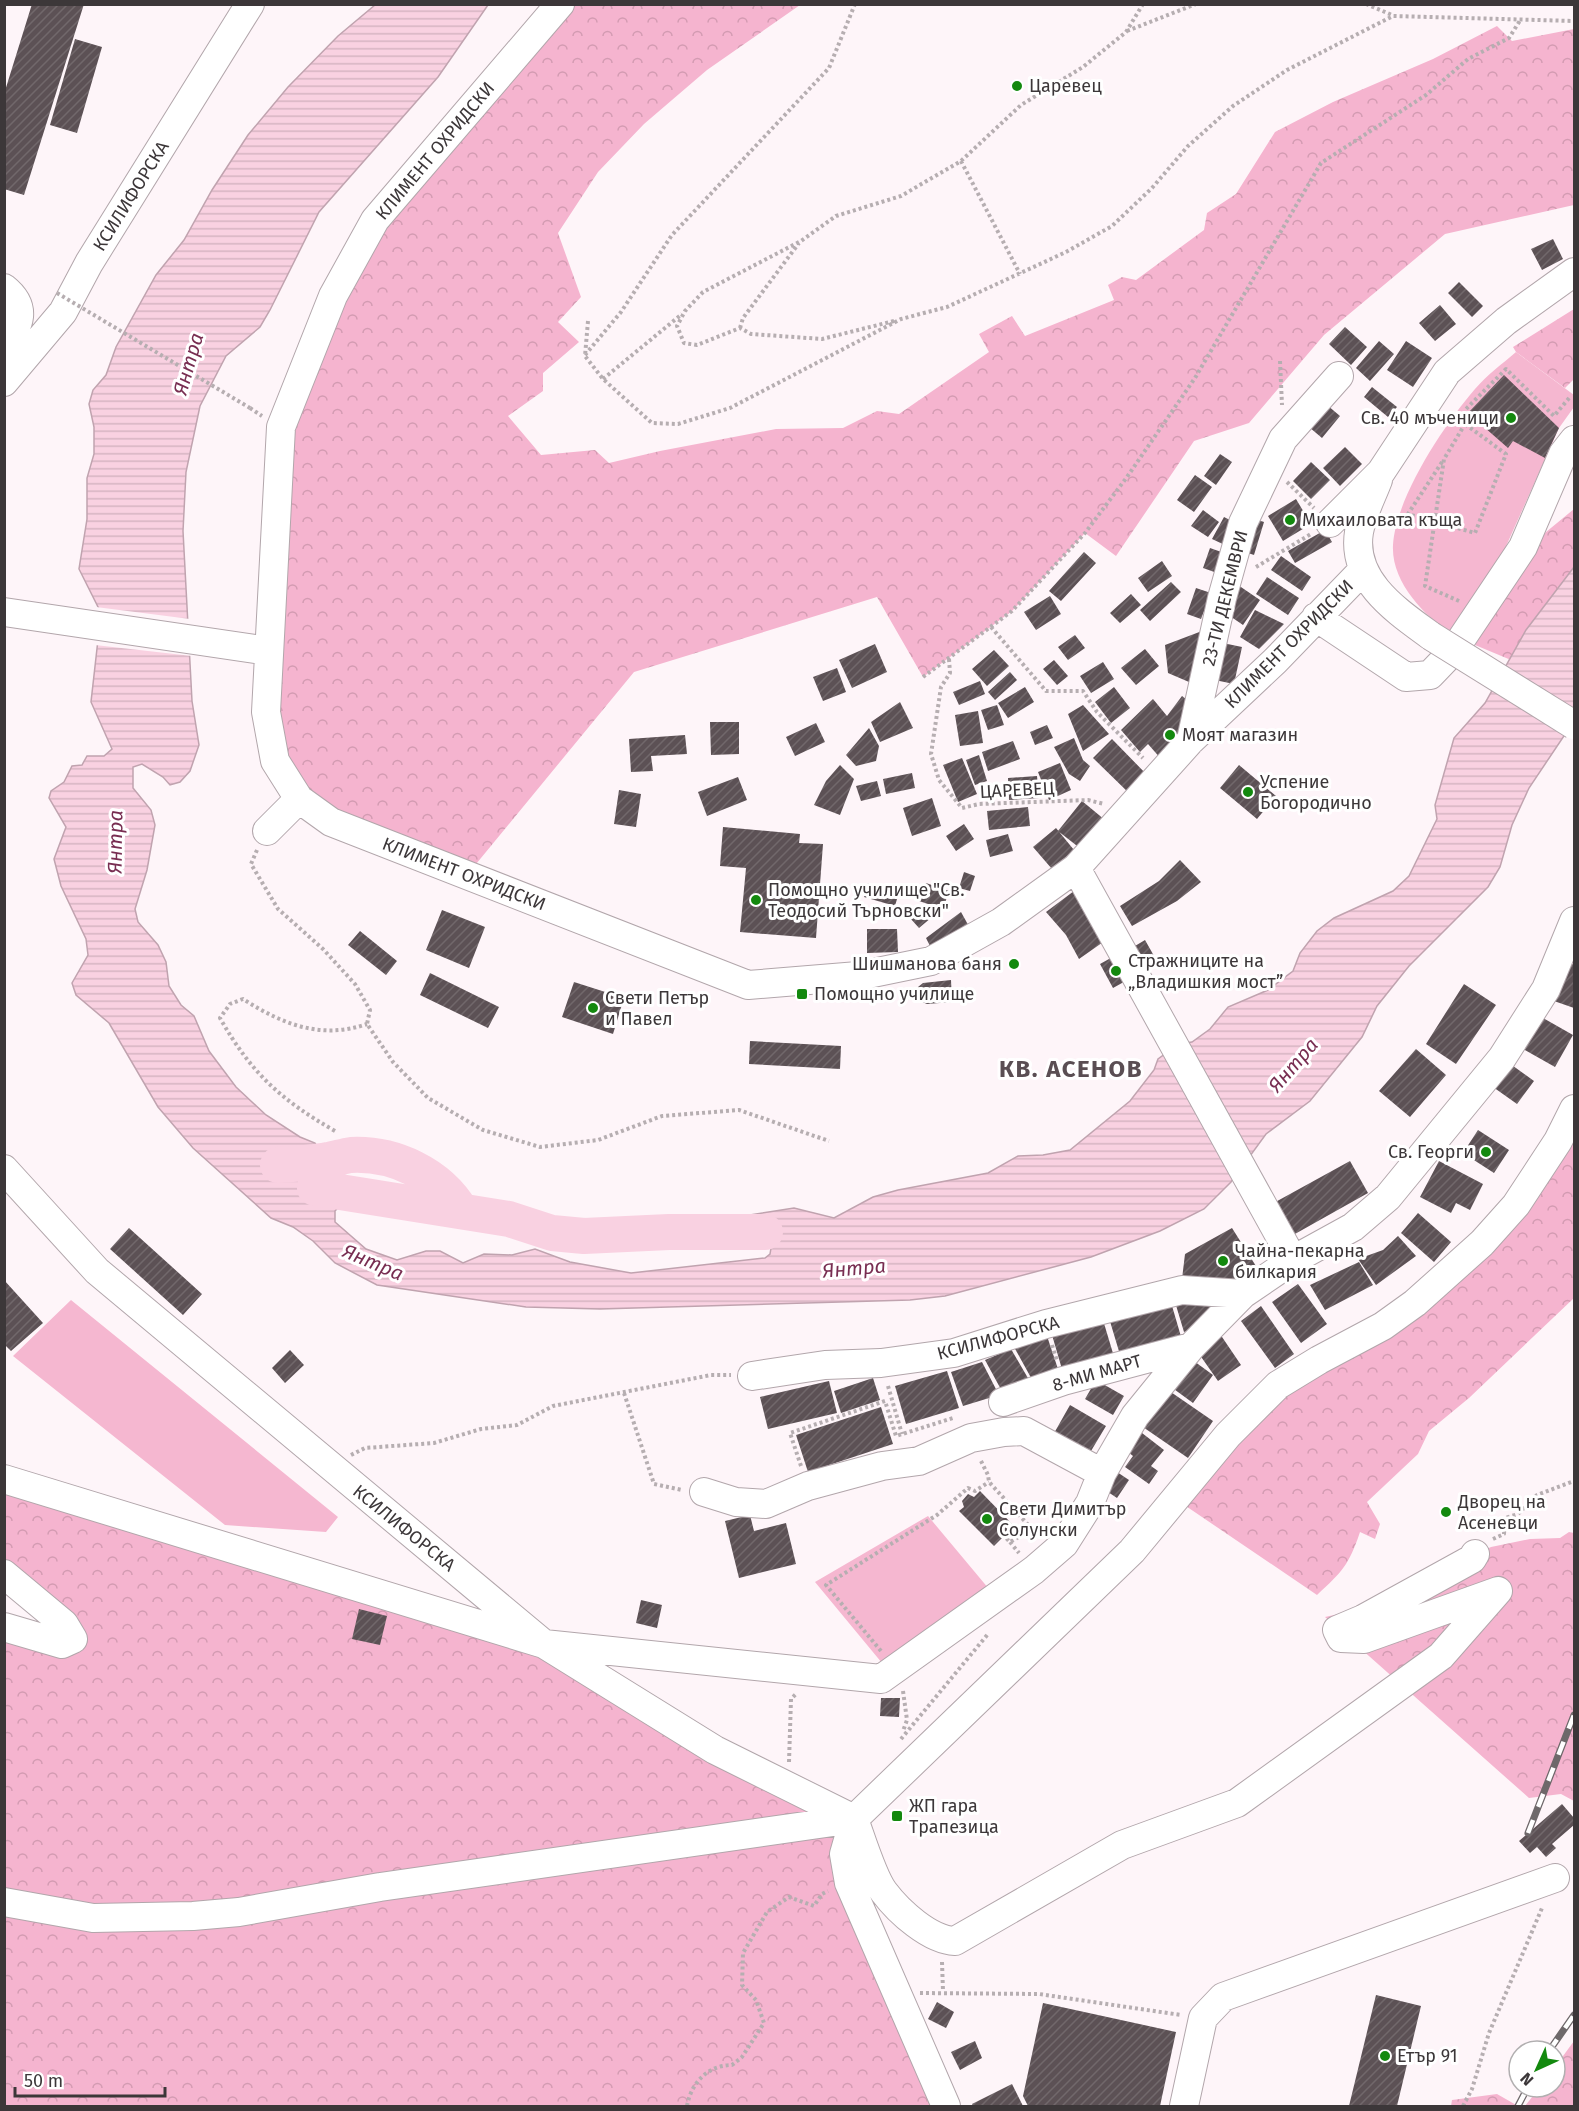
<svg xmlns="http://www.w3.org/2000/svg" width="1579" height="2111" font-family="'Fira Sans',sans-serif">
<style>
.forest{fill:url(#forest-crowns)}
.green{fill:#f5b7d0}
.water{fill:url(#water-rules);stroke:#c0a3af;stroke-width:1.5}
.pier{fill:#fef5f9}
.lines{fill:none;stroke-linecap:round;stroke-linejoin:round}
.river{stroke:#f9d1e1;stroke-width:36}
.building{fill:url(#building-hatch)}
.minor-casing{stroke:#b2a6ab;stroke-width:30}
.path{stroke:#b6aeb1;stroke-width:4;stroke-dasharray:3 3;stroke-linecap:butt}
.minor{stroke:#fff;stroke-width:28}
.rail-casing{stroke:#6e686a;stroke-width:7}
.rail{stroke:#fff;stroke-width:4.5;stroke-dasharray:14;stroke-linecap:butt}
.minor-bridge-casing{stroke:#b2a6ab;stroke-width:30;stroke-linecap:butt}
.path-bridge{stroke:#b6aeb1;stroke-width:4;stroke-dasharray:3 3;stroke-linecap:butt}
.minor-bridge{stroke:#fff;stroke-width:28}
.poi-dot{fill:#13890e;stroke:#fff;stroke-width:2}
.labels{text-anchor:middle;stroke-width:6;stroke-linejoin:round;paint-order:stroke}
.poi-label{font-size:18px;fill:#3c3739;stroke:#fff;text-anchor:start}
.street-label{font-size:18px;fill:#3c3739;stroke:#fff}
.water-label{font-size:20px;font-style:italic;fill:#782e52;stroke:#fff}
.district-label{font-size:24px;font-weight:bold;letter-spacing:1.5px;fill:#5a4e53;stroke:#fff}
</style>
<defs>
<pattern id="forest-crowns" width="20" height="18" patternUnits="userSpaceOnUse" patternTransform="scale(1.5)"><rect width="20" height="18" fill="#f5b4cf"/><path d="M2 6a3 3 0 1 1 6 0M12 15a3 3 0 1 1 6 0" fill="none" stroke="#d39bb2"/></pattern>
<pattern id="water-rules" width="6" height="5" patternUnits="userSpaceOnUse" patternTransform="scale(1.5)"><rect width="6" height="5" fill="#f9d1e1"/><path d="M0 2.5h6" fill="none" stroke="#d6b4c2"/></pattern>
<pattern id="building-hatch" width="6" height="6" patternUnits="userSpaceOnUse" patternTransform="scale(1.5)"><rect width="6" height="6" fill="#5c5155"/><path d="M-1 1l2-2M0 6l6-6M5 7l2-2" fill="none" stroke="#71686b"/></pattern>
</defs>
<rect width="100%" height="100%" fill="#fef5f9"/>
<path class="forest" d="M560,5H800L707,70L644,124L598,172L558,233L581,297L558,322L579,342L543,373V391L508,416L541,455L595,450L609,463L660,451L776,429L843,428L877,411L899,414L989,352L979,334L1012,316L1025,336L1114,300L1108,285L1122,277L1136,280L1204,230L1207,213L1236,194L1275,132L1333,102L1433,59L1497,26L1512,41L1574,29V205L1445,234L1324,335L1249,423L1194,441L1116,556L1085,533L1012,611L923,677L877,597L634,672L467,875L299,799L266,712L281,427L333,296Z
M1574,309V379L1565,388L1516,352L1513,347Z
M1574,509V567L1526,630L1511,660L1475,645L1540,537Z
M1574,1109V1298L1469,1398L1429,1431L1418,1454L1367,1502L1380,1524L1375,1539L1360,1532C1349,1565 1342,1572 1317,1595L1174,1498L1228,1435L1455,1268Z
M5,1479L544,1644L854,1819L844,1854L946,2106H5L4,1627L62,1644L5,1574Z
M1569,1532L1574,1533V1801L1561,1794L1529,1798L1325,1617L1361,1609L1491,1547L1530,1539L1560,1538Z
M1574,2041V2106H1525L1540,2087H1555V2067Z
M1497,2094L1518,2106H1451L1452,2100Z"/>
<path class="green" d="M1516,352L1574,395V407L1559,428L1503,553L1451,634C1424,615 1391,582 1393,545C1396,497 1444,425 1475,389C1487,375 1502,364 1516,352Z
M71,1300L338,1517L326,1532L225,1525L13,1356Z
M928,1516L989,1589L882,1663L815,1582Z"/>
<path class="water" d="M375,5H488L438,77L319,212L270,310L260,327L226,356L200,406L186,472L183,531L192,701L199,745L190,771L180,782L170,785L163,777L142,764L133,767V788L151,810L155,825L147,870L135,909L138,922L158,945L166,962L169,986L181,1005L194,1016L209,1051L236,1087L266,1115L300,1137L315,1143L341,1183L363,1195L359,1199L343,1202L335,1211V1222L366,1249L397,1260L426,1251H440L463,1263L484,1254L512,1255L535,1249L570,1262L631,1273L765,1258L770,1254L771,1248L767,1241C749,1238 733,1243 715,1239L717,1226L744,1221L750,1215L794,1208L834,1218L873,1197L898,1190L988,1173L1018,1156L1043,1155L1070,1150L1130,1101L1154,1070L1158,1059L1179,1044L1192,1042L1210,1029L1228,1007L1268,990L1293,971L1300,953L1317,931L1334,918L1393,891L1409,876L1437,819L1435,805L1454,738L1485,703L1526,630L1574,567V721L1529,788L1512,825L1500,867L1488,887L1409,966L1377,1006L1362,1037L1310,1101L1266,1134L1231,1182L1204,1209L1160,1231L1091,1257L945,1296L910,1300L600,1309L526,1307L377,1285L335,1263L313,1241L293,1227L271,1218L193,1148L158,1107L109,1023L76,995L72,983L88,955L86,939L61,886L54,859L66,827L49,798L51,791L64,782L72,766L82,765L87,756H104L112,749L91,702L101,613L79,569L87,519V478L94,454V427L89,404L93,390L106,375L116,347L156,275L184,240L212,190L248,135L288,87L338,36Z"/>
<path class="pier" d="M96,607L190,619L192,656L95,645L98,613Z"/>
<g class="lines">
<path class="river" d="M278,1165C294,1164 312,1163 328,1160C336,1159 343,1156 351,1155C394,1153 439,1174 461,1211
M315,1188L509,1219L552,1233L584,1236L669,1232H765"/>
</g>
<path class="building" d="M32,4H84L24,195L4,189V94Z
M75,39L102,47L77,133L50,125Z
M1553,239L1563,259L1542,270L1531,249Z
M1459,282L1483,306L1472,317L1448,293Z
M1440,305L1456,324L1435,341L1419,323Z
M1345,327L1367,347L1351,365L1329,344Z
M1379,341L1394,354L1370,381L1356,368Z
M1406,341L1432,358L1413,387L1387,370Z
M1504,375L1559,428L1545,458L1513,441L1508,448L1468,413Z
M1372,387L1397,407L1388,417L1364,397Z
M1327,405L1340,416L1322,438L1309,427Z
M1345,447L1362,464L1340,486L1323,468Z
M1220,454L1232,462L1216,485L1204,476Z
M1311,462L1330,480L1311,499L1293,481Z
M1195,475L1212,487L1194,512L1177,500Z
M1296,499L1311,524L1283,541L1268,516Z
M1203,510L1219,522L1208,537L1191,526Z
M1224,517L1238,524L1227,546L1212,539Z
M1252,518L1264,522L1254,555L1242,551Z
M1325,530L1332,542L1295,563L1288,551Z
M1210,548L1227,554L1220,574L1203,568Z
M1084,552L1096,563L1061,601L1049,591Z
M1281,556L1311,577L1302,591L1271,570Z
M1162,561L1172,576L1148,592L1138,578Z
M1267,577L1299,598L1288,615L1256,594Z
M1171,582L1181,592L1150,621L1140,610Z
M1238,585L1260,600L1243,625L1221,610Z
M1196,588L1211,593L1201,619L1187,614Z
M1131,594L1141,605L1120,623L1110,613Z
M1050,596L1061,614L1036,630L1024,612Z
M1255,610L1284,624L1259,649L1240,637Z
M1202,631L1196,685L1168,673L1165,645Z
M1075,635L1085,648L1068,660L1058,647Z
M1218,642L1242,647L1234,684L1210,679Z
M875,644L887,672L852,688L839,660Z
M1145,649L1159,666L1136,685L1121,668Z
M994,650L1009,666L987,686L972,669Z
M1054,660L1068,676L1057,685L1043,669Z
M1103,662L1114,679L1091,693L1080,676Z
M837,668L846,692L823,701L813,677Z
M1010,672L1017,680L995,700L988,692Z
M980,681L985,694L959,705L953,692Z
M1025,687L1034,702L1008,718L998,703Z
M1114,687L1130,708L1111,723L1095,702Z
M1182,696L1194,705L1189,734L1162,760L1148,744L1140,752L1121,730L1153,699L1167,716Z
M900,702L913,728L880,742L871,722Z
M997,705L1004,725L988,730L981,710Z
M1083,705L1109,734L1083,751L1068,714Z
M978,711L983,743L960,746L955,715Z
M710,722H739V754L711,755Z
M816,723L825,742L795,756L786,737Z
M1047,725L1053,738L1035,745L1030,732Z
M869,728L879,746L876,761L856,766L846,755Z
M685,735L687,754L651,756L653,771L631,772L629,739Z
M1074,738L1083,760L1090,766L1080,781L1069,774L1054,747Z
M1112,739L1150,778L1132,796L1093,758Z
M1013,741L1020,759L988,771L982,752Z
M979,755L987,781L975,785L966,760Z
M962,758L977,794L958,802L943,765Z
M1060,763L1071,790L1049,800L1038,772Z
M840,765L854,779L840,815L814,805L826,781Z
M1239,765L1276,796L1257,819L1220,788Z
M912,773L915,788L886,794L883,779Z
M1037,776L1039,798L1009,800L1008,778Z
M738,777L747,800L707,816L698,792Z
M877,781L881,796L861,801L856,786Z
M619,790L641,794L636,827L614,824Z
M932,798L941,826L912,836L903,808Z
M1082,801L1105,820L1081,849L1058,831Z
M1028,807L1030,826L989,830L987,811Z
M964,824L974,839L956,851L946,836Z
M723,827L800,834L799,843L823,844L816,938L740,932L746,868L720,866Z
M1056,828L1074,850L1052,869L1033,847Z
M1008,834L1013,851L990,857L986,840Z
M1180,860L1201,882L1177,901L1132,926L1120,906L1159,881Z
M964,872L975,876L970,891L959,888Z
M868,883L899,892L895,906L864,897Z
M926,883L949,891L943,909L919,901Z
M1074,891L1106,940L1079,959L1066,935L1046,912Z
M923,907L938,912L919,928L910,918Z
M442,910L485,927L469,968L426,950Z
M961,912L971,930L932,950L926,938Z
M867,929H897L898,952L867,953Z
M360,931L397,961L386,975L348,945Z
M1145,940L1158,963L1142,972L1130,949Z
M1118,954L1131,978L1113,988L1100,964Z
M1568,962L1574,965V1008L1554,1001Z
M430,973L499,1007L488,1028L420,995Z
M951,980L952,1002L927,1004L920,1001L917,994L918,987L923,983Z
M574,982L624,998L613,1034L562,1017Z
M1464,984L1496,1005L1456,1064L1426,1044Z
M1536,1014L1573,1035L1555,1067L1518,1046Z
M750,1041L841,1046L840,1069L749,1064Z
M1416,1049L1446,1075L1410,1117L1379,1091Z
M1509,1063L1534,1081L1517,1104L1493,1087Z
M1478,1130L1509,1150L1494,1173L1463,1153Z
M1350,1161L1368,1193L1286,1239L1268,1206Z
M1439,1161L1483,1184L1470,1210L1456,1203L1451,1213L1420,1197Z
M1418,1213L1451,1242L1434,1262L1401,1233Z
M129,1228L202,1294L183,1315L110,1249Z
M1232,1228L1261,1274L1236,1287L1182,1279L1185,1254Z
M1398,1236L1416,1256L1376,1285L1358,1259L1383,1250Z
M1359,1262L1373,1285L1325,1310L1310,1285Z
M4,1280L43,1323L11,1351L4,1344Z
M1298,1284L1327,1324L1301,1343L1272,1302Z
M1170,1299L1182,1340L1121,1358L1109,1318Z
M1175,1302L1215,1303L1198,1327L1184,1332Z
M1261,1306L1294,1354L1275,1368L1241,1321Z
M1103,1320L1115,1360L1064,1376L1052,1335Z
M1220,1334L1241,1365L1218,1381L1197,1351Z
M1047,1336L1060,1375L1035,1385L1014,1347Z
M1011,1349L1032,1385L1004,1395L985,1360Z
M290,1350L304,1365L285,1383L272,1368Z
M1187,1356L1213,1375L1193,1403L1167,1384Z
M982,1362L999,1395L963,1406L951,1372Z
M947,1371L959,1408L906,1424L895,1386Z
M873,1378L880,1400L841,1413L834,1391Z
M1096,1380L1124,1396L1113,1415L1085,1399Z
M829,1381L837,1413L768,1429L760,1397Z
M1165,1388L1213,1421L1188,1458L1140,1425Z
M1070,1405L1106,1426L1088,1456L1053,1435Z
M881,1407L893,1444L808,1472L796,1435Z
M1142,1433L1164,1450L1151,1466L1158,1471L1149,1484L1125,1467L1133,1456L1128,1452Z
M1117,1472L1129,1480L1117,1498L1105,1490Z
M980,1491L1014,1526L994,1546L959,1511L964,1507L962,1501L968,1494L974,1497Z
M750,1515L754,1531L786,1523L796,1564L739,1578L725,1521Z
M641,1600L662,1605L657,1628L636,1623Z
M359,1609L387,1616L380,1645L352,1639Z
M881,1698H900L899,1717L880,1716Z
M1562,1804L1574,1818V1825L1552,1844L1556,1848L1546,1857L1537,1847L1530,1853L1519,1841Z
M1376,1995L1421,2006L1397,2106H1349Z
M937,2002L954,2012L946,2028L928,2019Z
M1043,2003L1176,2032L1160,2106H1028L1023,2096Z
M975,2041L982,2058L960,2070L951,2052Z
M1012,2084L1023,2106H973L972,2104Z"/>
<g class="lines">
<g class="minor-casing">
<path id="minor" d="M560,4L375,220L333,296L281,427L266,712L275,761L299,799L331,822L748,985L858,976L931,961L1001,922L1076,868L1191,740L1275,661L1362,571
M4,288C28,307 20,326 4,346
M4,382L63,312L89,263L250,4
M1378,480C1372,496 1362,515 1359,532C1351,581 1397,611 1431,636
M1330,523L1381,472L1447,372L1506,321L1574,272
M4,612L269,651
M1316,617L1406,677L1430,675L1454,650L1523,547L1563,454L1574,440
M1191,740L1222,598L1243,523L1283,439L1339,376
M267,831L299,799
M1076,868L1293,1260
M4,1169L97,1271L544,1644L715,1750L854,1819
M752,1376L825,1365L881,1363L954,1353L1046,1324L1182,1290L1243,1294
M1003,1402L1063,1381L1191,1347
M4,1479L544,1644L881,1679L1034,1570L1064,1544L1090,1503L1102,1473L1135,1416L1191,1347L1243,1294L1293,1260L1353,1227L1388,1197L1502,1058L1546,989L1574,921
M704,1492L736,1502L766,1504L808,1486L882,1466L919,1461L971,1438L1004,1432L1024,1431L1102,1473
M4,1574L64,1624L73,1639L62,1644L4,1627
M854,1819C861,1838 873,1878 884,1892C899,1912 930,1940 955,1941L1122,1845L1237,1803L1441,1656L1498,1591L1364,1639L1341,1638L1337,1630L1363,1619L1472,1559L1475,1554
M4,1902L93,1918L193,1916L239,1912L380,1887L854,1819
M946,2106L849,1883L844,1854L854,1819L1132,1551L1228,1435L1278,1385L1319,1360L1383,1326L1415,1303L1482,1243L1516,1205L1558,1141L1574,1109
M1184,2106L1203,2018L1223,1997L1555,1878"/>
</g>
<path class="path" d="M1366,4L1392,15
M1127,31L1196,4
M961,161L1020,274
M588,321L585,356L603,379L652,423L678,424L730,408L901,319L947,307L1066,252L1112,226L1152,188L1188,146L1233,106L1287,70L1393,16L1574,21
M894,321L822,339L751,334L740,328L697,345L684,343L677,326L685,311L703,292L801,241L836,216L901,196L961,161L1021,105L1083,67L1126,32L1143,4
M740,328L743,318L799,243
M585,355L621,312L672,235L829,68L855,4
M1280,361L1282,405
M603,379L682,314
M250,408L262,416
M1442,462L1408,514L1475,533L1506,454L1465,424
M1287,482L1314,508
M1256,567L1311,534
M1459,601L1425,586L1444,459L1465,424V410L1506,369L1554,416L1570,397
M991,627L1046,691H1083L1097,712L1143,758
M949,659L950,673L941,687L931,754L939,780L962,808L979,804L1088,800L1104,804
M923,677L1012,611L1085,533L1127,477L1195,378L1321,163L1426,95L1468,59L1509,38L1521,19
M257,850L251,864L278,909L323,949L355,984L370,1010L367,1024L393,1062L428,1098L483,1130L540,1147L598,1140L662,1116L739,1110L829,1141
M335,1131C281,1100 251,1073 220,1018L230,1004L243,999C282,1024 321,1040 367,1024
M1052,1345L1057,1361
M888,1386L902,1434
M624,1393L654,1484L682,1490
M351,1455L365,1448L434,1443L481,1429L517,1425L553,1406L711,1375H731
M981,1461L988,1475L989,1482L1032,1529L1010,1542L1004,1536
M801,1466L790,1433L885,1401L896,1436L953,1418
M1493,1539L1504,1534L1505,1518L1518,1514L1537,1495L1574,1481
M1010,1542L1019,1553
M881,1651L826,1585L937,1515L968,1488L975,1491L989,1482
M903,1691L907,1720L903,1731
M901,1739L988,1634
M789,1762L791,1699L796,1694
M942,1962L943,1991
M920,1993L1039,1994L1181,2015
M687,2106C691,2083 708,2065 732,2065L742,2057L764,2023L756,2000L742,1985L743,1953L767,1912L789,1897L814,1906L822,1894L828,1891
M1463,2106L1472,2089L1489,2033L1542,1908"/>
<use href="#minor" class="minor"/>
<g class="rail-casing">
<path id="rail" d="M1528,1833L1574,1715
M1549,2051L1574,2015
M1518,2106L1528,2087"/>
</g>
<use href="#rail" class="rail"/>
<g class="minor-bridge-casing">
<path id="minor-bridge" d="M1431,636L1574,725"/>
</g>
<path class="path-bridge" d="M57,293L250,408"/>
<use href="#minor-bridge" class="minor-bridge"/>
</g>
<g class="poi-dot">
<circle cx="1017" cy="86" r="6"/>
<circle cx="1511" cy="418" r="6"/>
<circle cx="1290" cy="520" r="6"/>
<circle cx="1170" cy="735" r="6"/>
<circle cx="1248" cy="792" r="6"/>
<circle cx="756" cy="900" r="6"/>
<circle cx="1014" cy="964" r="6"/>
<circle cx="1116" cy="971" r="6"/>
<rect x="796" y="988" width="12" height="12" rx="3"/>
<circle cx="593" cy="1008" r="6"/>
<circle cx="1486" cy="1152" r="6"/>
<circle cx="1223" cy="1261" r="6"/>
<circle cx="1446" cy="1512" r="6"/>
<circle cx="987" cy="1519" r="6"/>
<rect x="891" y="1810" width="12" height="12" rx="3"/>
<circle cx="1385" cy="2056" r="6"/>
</g>
<g class="labels">
<g class="poi-label">
<text x="1029" y="92">Царевец</text>
<text x="1499" y="424" text-anchor="end">Св. 40 мъченици</text>
<text x="1302" y="526">Михаиловата къща</text>
<text x="1182" y="741">Моят магазин</text>
<text x="1260" y="788">Успение<tspan x="1260" dy="21">Богородично</tspan></text>
<text x="768" y="896">Помощно училище "Св.<tspan x="768" dy="21">Теодосий Търновски"</tspan></text>
<text x="1128" y="967">Стражниците на<tspan x="1128" dy="21">„Владишкия мост”</tspan></text>
<text x="1002" y="970" text-anchor="end">Шишманова баня</text>
<text x="814" y="1000">Помощно училище</text>
<text x="605" y="1004">Свети Петър<tspan x="605" dy="21">и Павел</tspan></text>
<text x="1474" y="1158" text-anchor="end">Св. Георги</text>
<text x="1235" y="1257">Чайна-пекарна<tspan x="1235" dy="21">билкария</tspan></text>
<text x="1458" y="1508">Дворец на<tspan x="1458" dy="21">Асеневци</tspan></text>
<text x="999" y="1515">Свети Димитър<tspan x="999" dy="21">Солунски</tspan></text>
<text x="909" y="1812">ЖП гара<tspan x="909" dy="21">Трапезица</tspan></text>
<text x="1397" y="2062">Етър 91</text>
</g>
<g class="street-label">
<text transform="translate(435 151) rotate(-50)" y="6">КЛИМЕНТ ОХРИДСКИ</text>
<text transform="translate(131 196) rotate(-58)" y="6">КСИЛИФОРСКА</text>
<text transform="translate(1225 598) rotate(-76)" y="6">23-ТИ ДЕКЕМВРИ</text>
<text transform="translate(1289 644) rotate(-45)" y="6">КЛИМЕНТ ОХРИДСКИ</text>
<text transform="translate(1017 790) rotate(-3)" y="6">ЦАРЕВЕЦ</text>
<text transform="translate(464 874) rotate(21)" y="6">КЛИМЕНТ ОХРИДСКИ</text>
<text transform="translate(998 1338) rotate(-15)" y="6">КСИЛИФОРСКА</text>
<text transform="translate(1097 1373) rotate(-16)" y="6">8-МИ МАРТ</text>
<text transform="translate(404 1528) rotate(39)" y="6">КСИЛИФОРСКА</text>
</g>
<g class="water-label">
<text transform="translate(188 364) rotate(-74)" y="7">Янтра</text>
<text transform="translate(115 842) rotate(-89)" y="7">Янтра</text>
<text transform="translate(1293 1065) rotate(-49)" y="7">Янтра</text>
<text transform="translate(373 1262) rotate(23)" y="7">Янтра</text>
<text transform="translate(854 1268) rotate(-5)" y="7">Янтра</text>
</g>
<g class="district-label">
<text x="1071" y="1077">КВ. АСЕНОВ</text>
</g>
</g>
<rect width="1579" height="2111" fill="none" stroke="#3c3739" stroke-width="12"/>
<g transform="translate(1537 2069) rotate(225)"><circle r="28" fill="#ffffff" stroke="#b1afb0" stroke-width="1.5"/>
<path d="M0-4.5L10 22L0 15L-10 22Z" fill="#13890e"/>
<text y="-9" font-size="16" font-weight="bold" text-anchor="middle" fill="#3c3739">N</text>
</g>
<path d="M15 2087v9h150v-9" fill="none" stroke="#3c3739" stroke-width="3"/>
<text x="24" y="2087" font-size="18" fill="#3c3739" stroke="#ffffff" stroke-width="4.5" paint-order="stroke">50 m</text>
</svg>
